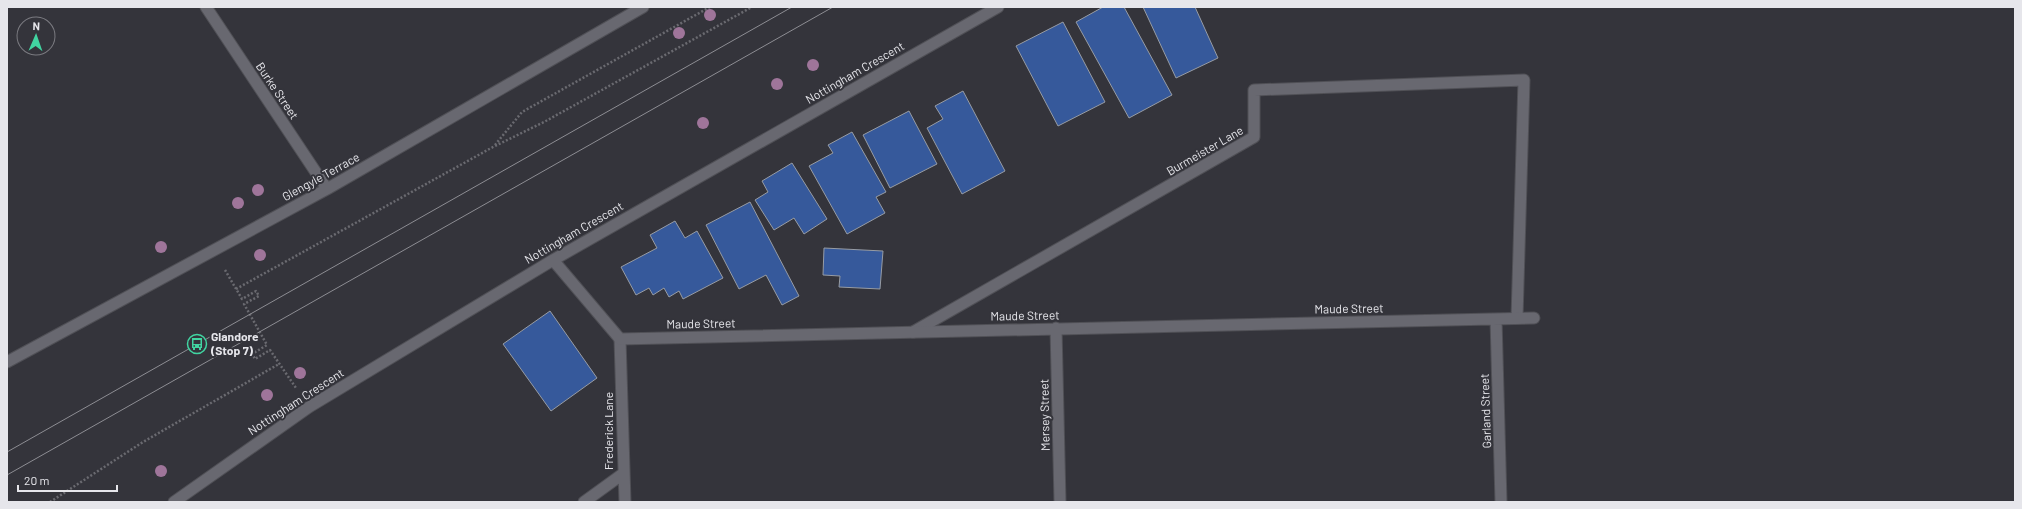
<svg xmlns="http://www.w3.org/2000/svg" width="2022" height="509" font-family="Barlow,sans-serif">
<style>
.building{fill:#36599b;stroke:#979ca4}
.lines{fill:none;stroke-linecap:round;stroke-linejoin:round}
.service-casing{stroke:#505056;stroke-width:13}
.minor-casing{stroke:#505056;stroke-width:13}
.path{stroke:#6a6a70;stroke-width:2.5;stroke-dasharray:2 2;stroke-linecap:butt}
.service{stroke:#686870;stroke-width:11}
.minor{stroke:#686870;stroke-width:11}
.tram{stroke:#8d8d93;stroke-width:1}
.tree{fill:#9f759a}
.labels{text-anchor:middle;stroke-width:4;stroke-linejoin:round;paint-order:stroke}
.street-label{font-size:12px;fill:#e6e6eb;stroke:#34343b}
.poi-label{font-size:12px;font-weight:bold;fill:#e6e6eb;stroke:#34343b;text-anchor:start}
</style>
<rect width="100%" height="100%" fill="#34343b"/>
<path class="building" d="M1103,7H1124L1172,95L1129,118L1076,22Z
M1143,7H1195L1218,58L1176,78Z
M1063,22L1105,102L1058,126L1016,46Z
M963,91L1005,171L962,194L927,128L943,119L935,106Z
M909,111L937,164L890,188L863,135Z
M852,132L886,192L876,197L885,213L847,234L809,166L833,153L828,145Z
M792,163L827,219L804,234L794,218L774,230L755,200L768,192L762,181Z
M750,202L799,296L782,305L766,275L739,289L706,225Z
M675,221L685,238L697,231L723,278L683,299L679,291L669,297L664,288L653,295L649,288L636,295L621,267L657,248L650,235Z
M824,248L883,251L880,289L839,287L840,276L823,275Z
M550,311L597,378L551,411L503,344Z"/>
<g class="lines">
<g class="service-casing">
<path id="service" d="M913,332L1254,137V90L1524,80L1517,318
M620,339L625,502
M584,502L624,473"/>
</g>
<g class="minor-casing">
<path id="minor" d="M206,7L327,189
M553,260L620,339L1534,318
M1496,319L1501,502
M1056,328L1060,502
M7,362L327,189L643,7
M174,502L309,407L553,260L998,7"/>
</g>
<path class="path" d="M495,145L522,112L710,7
M225,270L242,299L256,291L259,296L244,304L267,345L252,354L255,359L270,350L296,388
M236,289L493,147L544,122L752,7
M50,502L143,442L279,364"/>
<use href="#service" class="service"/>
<use href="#minor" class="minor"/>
<path class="tram" d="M7,452L792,7
M7,475L833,7"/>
</g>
<g class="tree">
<circle cx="710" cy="15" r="6"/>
<circle cx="679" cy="33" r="6"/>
<circle cx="813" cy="65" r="6"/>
<circle cx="777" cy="84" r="6"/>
<circle cx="703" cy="123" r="6"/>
<circle cx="258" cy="190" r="6"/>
<circle cx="238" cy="203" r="6"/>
<circle cx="161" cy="247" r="6"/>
<circle cx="260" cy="255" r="6"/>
<circle cx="300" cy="373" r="6"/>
<circle cx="267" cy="395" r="6"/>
<circle cx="161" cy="471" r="6"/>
</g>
<defs>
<g id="bus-ring" transform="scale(1)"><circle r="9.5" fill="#34343b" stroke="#41d4a1" stroke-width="1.5"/><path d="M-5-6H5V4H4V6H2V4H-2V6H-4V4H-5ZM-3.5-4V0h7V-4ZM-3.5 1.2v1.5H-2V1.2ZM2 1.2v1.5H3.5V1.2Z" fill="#41d4a1"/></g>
</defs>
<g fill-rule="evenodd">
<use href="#bus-ring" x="197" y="344"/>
</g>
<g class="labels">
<g class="street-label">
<text transform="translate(855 73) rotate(-30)" y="4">Nottingham Crescent</text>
<text transform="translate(277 91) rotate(56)" y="4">Burke Street</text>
<text transform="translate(1205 151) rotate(-30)" y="4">Burmeister Lane</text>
<text transform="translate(321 177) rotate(-29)" y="4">Glengyle Terrace</text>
<text transform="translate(574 233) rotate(-30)" y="4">Nottingham Crescent</text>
<text transform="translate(1349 309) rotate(-1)" y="4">Maude Street</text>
<text transform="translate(1025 316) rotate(-1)" y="4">Maude Street</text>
<text transform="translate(701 324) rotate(-1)" y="4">Maude Street</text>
<text transform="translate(296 402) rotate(-33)" y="4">Nottingham Crescent</text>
<text transform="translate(1486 411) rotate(-92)" y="4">Garland Street</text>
<text transform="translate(1045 415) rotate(-91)" y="4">Mersey Street</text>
<text transform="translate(609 431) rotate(-90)" y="4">Frederick Lane</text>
</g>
<g class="poi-label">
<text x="211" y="341">Glandore<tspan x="211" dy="14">(Stop 7)</tspan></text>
</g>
</g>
<rect width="2022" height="509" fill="none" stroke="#e6e6eb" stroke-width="16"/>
<g transform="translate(36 36) rotate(2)"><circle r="19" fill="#34343b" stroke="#7b7b81"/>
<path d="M0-3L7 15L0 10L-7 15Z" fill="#41d4a1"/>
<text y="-6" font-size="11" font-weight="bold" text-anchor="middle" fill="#e6e6eb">N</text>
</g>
<path d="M18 485v6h99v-6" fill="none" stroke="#e6e6eb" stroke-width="2"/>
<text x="24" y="485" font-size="12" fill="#e6e6eb" stroke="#34343b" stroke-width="3" paint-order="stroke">20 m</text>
</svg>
